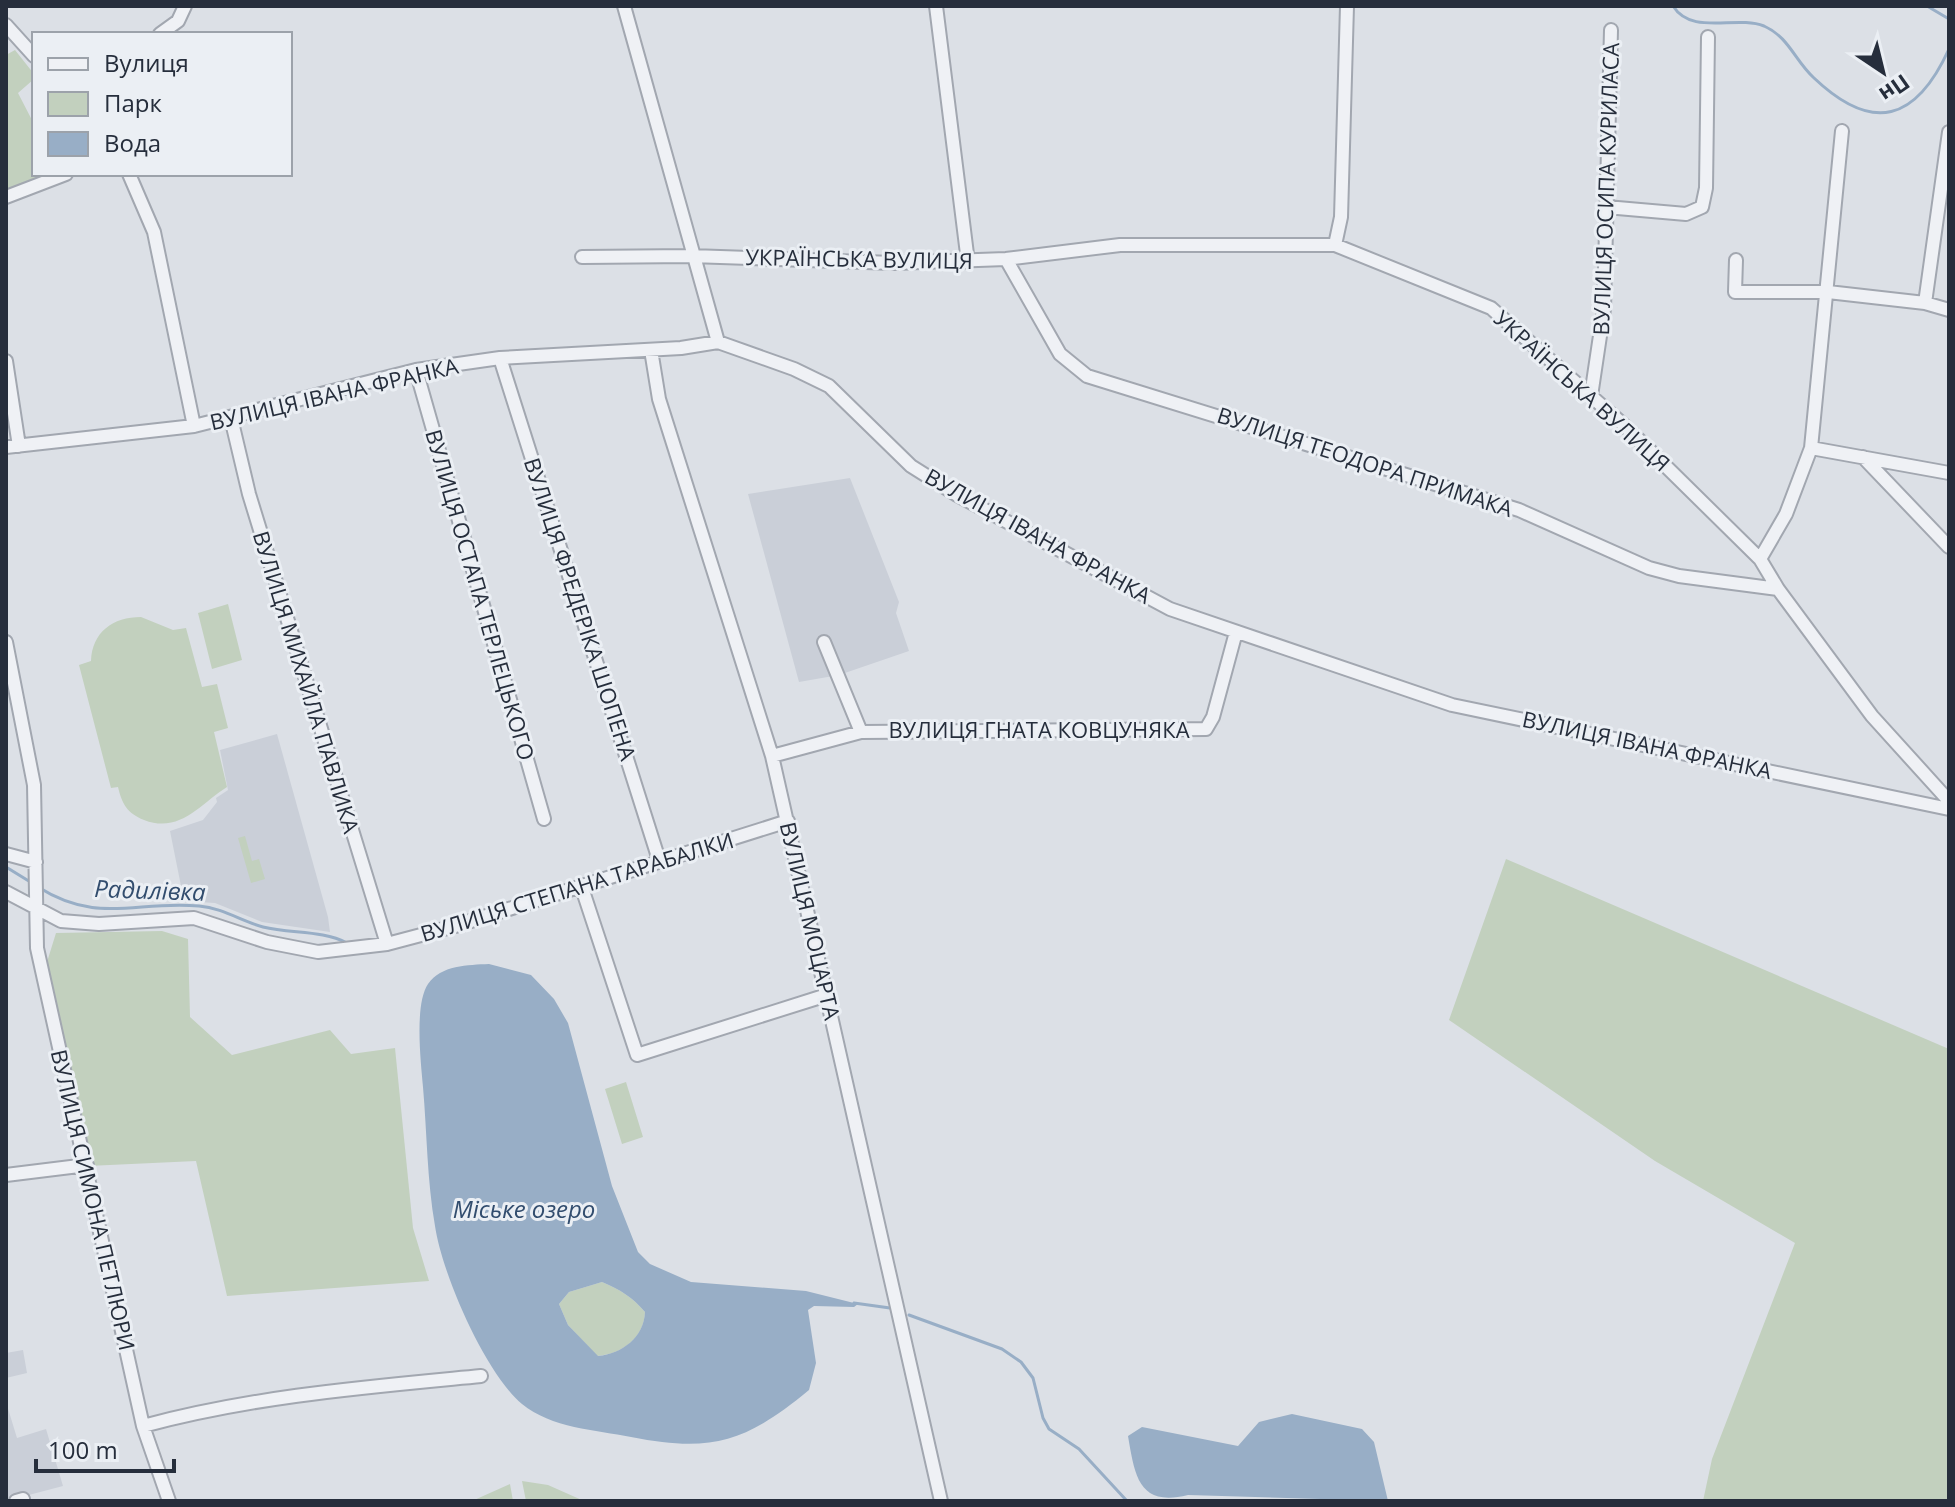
<svg xmlns="http://www.w3.org/2000/svg" width="1955" height="1507" font-family="'Open Sans',sans-serif">
<style>
.built{fill:#cacfd8}
.green{fill:#c2d0be}
.water{fill:#98aec6;fill-rule:evenodd}
.lines{fill:none;stroke-linecap:round;stroke-linejoin:round}
.stream{stroke:#98aec6;stroke-width:3}
.minor-casing{stroke:#a2a7b0;stroke-width:16}
.minor{stroke:#eff1f5;stroke-width:12}
.labels{text-anchor:middle;stroke-width:6;stroke-linejoin:round;paint-order:stroke}
.street-label{font-size:22px;fill:#262e3c;stroke:#ebeff4}
.water-label{font-size:24px;font-style:italic;fill:#324d6e;stroke:#ebeff4}
</style>
<rect width="100%" height="100%" fill="#dce0e6"/>
<path class="built" d="M850,478L899,602L896,613L909,651L839,675L799,682L748,494Z
M277,734L328,917L330,932L262,922L215,903L184,901L170,831L203,820L217,802L216,798L228,790L220,750Z
M23,1350L27,1373L6,1378V1353Z
M6,1402L17,1438L46,1429L63,1486L6,1501Z"/>
<path class="green" d="M15,50L34,74V79L18,93L34,124V174H42L44,179L6,191V55Z
M228,604L242,660L212,669L198,613Z
M141,617L173,630L186,628L202,687L217,684L228,728L214,732L227,787C200,804 180,834 144,820C127,813 122,804 118,787L111,788L79,665L91,661C92,632 113,617 141,617Z
M245,836L252,861L259,859L265,879L251,883L238,838Z
M1506,859L1949,1049V1501H1703L1712,1459L1795,1243L1655,1161L1449,1020Z
M162,931L188,939L190,1017L232,1055L330,1030L351,1054L395,1048L413,1228L429,1281L227,1296L196,1161L88,1166L47,962L56,933Z
M626,1082L643,1137L622,1144L605,1089Z
M602,1282C621,1290 632,1297 645,1312C644,1338 622,1354 597,1356L568,1325L559,1304L569,1292Z
M522,1481L548,1485L584,1501H526Z
M510,1484L513,1501H472Z"/>
<path class="water" d="M489,964L531,975L554,999L568,1023L612,1186L638,1252L650,1264L691,1282L806,1291L858,1304L854,1307L814,1306L808,1310L816,1363L809,1390C746,1442 712,1453 631,1437C596,1430 551,1428 522,1404C485,1373 442,1274 435,1226C427,1180 427,1133 423,1087C421,1063 414,1005 428,984C441,965 468,965 489,964ZM602,1282C621,1290 632,1297 645,1312C644,1337 622,1354 598,1356L568,1325L559,1304L569,1292Z
M1292,1414L1362,1429L1374,1442L1388,1501L1188,1495C1139,1507 1135,1477 1128,1436L1142,1427L1238,1446L1259,1422Z"/>
<g class="lines">
<path class="stream" d="M1673,6C1692,36 1735,15 1764,26C1789,37 1795,61 1814,78C1873,134 1916,121 1949,49
M1927,6L1949,19
M6,867L32,883
M38,887C98,925 136,900 199,906C223,908 241,921 263,927C291,934 322,930 347,943
M854,1303L890,1308
M909,1315L1002,1349L1021,1362L1033,1378L1043,1418L1049,1429L1079,1449L1127,1501"/>
<g class="minor-casing">
<path id="minor" d="M624,6L718,342
M936,6L968,262
M6,25L34,56
M160,34L178,21L185,6
M129,174L154,232L194,426
M6,197L66,174
M1606,207L1686,214L1702,207L1706,188L1708,37
M1335,245L1341,217L1347,6
M582,257L691,256L894,263L1006,259L1120,245H1335L1491,308L1626,427L1760,559L1778,589L1872,716L1949,801
M1006,259L1060,354L1087,376L1519,510L1649,568L1679,576L1778,589
M1736,260L1735,292H1828L1925,303L1949,310
M1925,303L1949,132
M651,350L659,399L772,756L941,1501
M500,358L659,860
M6,361L19,446
M416,370L544,819
M1591,396L1604,309L1611,30
M231,418L249,494L387,944
M6,447L194,426L416,370L500,358L681,348L718,342L794,369L829,386L911,466L957,495L1170,609L1452,705L1949,809
M1811,448L1949,473
M1863,457L1949,547
M1760,559L1786,514L1811,448L1842,131
M6,642L34,785L37,948L143,1426L169,1501
M824,642L861,732
M772,756L861,732L1206,729L1213,717L1236,632
M6,854L36,862
M581,885L637,1055L827,995
M6,892L61,921L99,924L194,918L267,942L318,952L387,944L455,926L788,821
M6,1175L87,1165
M143,1426C254,1396 367,1387 481,1376
M16,1501L23,1499"/>
</g>
<use href="#minor" class="minor"/>
</g>
<g class="labels">
<g class="street-label">
<text transform="translate(1606 189) rotate(-88)" y="8">ВУЛИЦЯ ОСИПА КУРИЛАСА</text>
<text transform="translate(859 259) rotate(1)" y="8">УКРАЇНСЬКА ВУЛИЦЯ</text>
<text transform="translate(1582 391) rotate(42)" y="8">УКРАЇНСЬКА ВУЛИЦЯ</text>
<text transform="translate(334 394) rotate(-13)" y="8">ВУЛИЦЯ ІВАНА ФРАНКА</text>
<text transform="translate(1365 462) rotate(18)" y="8">ВУЛИЦЯ ТЕОДОРА ПРИМАКА</text>
<text transform="translate(1038 536) rotate(29)" y="8">ВУЛИЦЯ ІВАНА ФРАНКА</text>
<text transform="translate(480 595) rotate(74)" y="8">ВУЛИЦЯ ОСТАПА ТЕРЛЕЦЬКОГО</text>
<text transform="translate(580 609) rotate(72)" y="8">ВУЛИЦЯ ФРЕДЕРІКА ШОПЕНА</text>
<text transform="translate(306 682) rotate(73)" y="8">ВУЛИЦЯ МИХАЙЛА ПАВЛИКА</text>
<text x="1039" y="738">ВУЛИЦЯ ГНАТА КОВЦУНЯКА</text>
<text transform="translate(1647 745) rotate(12)" y="8">ВУЛИЦЯ ІВАНА ФРАНКА</text>
<text transform="translate(577 887) rotate(-17)" y="8">ВУЛИЦЯ СТЕПАНА ТАРАБАЛКИ</text>
<text transform="translate(810 921) rotate(77)" y="8">ВУЛИЦЯ МОЦАРТА</text>
<text transform="translate(93 1200) rotate(77)" y="8">ВУЛИЦЯ СИМОНА ПЕТЛЮРИ</text>
</g>
<g class="water-label">
<text transform="translate(150 891) rotate(2)" y="8">Радилівка</text>
<text x="524" y="1218">Міське озеро</text>
</g>
</g>
<rect width="1955" height="1507" fill="none" stroke="#262e3c" stroke-width="16"/>
<rect x="32" y="32" width="260" height="144" fill="#ebeff4" stroke="#9ca2aa" stroke-width="2"/>
<rect x="48" y="58" width="40" height="12" fill="#eff1f5" stroke="#9ca2aa" stroke-width="2"/>
<text x="104" y="72" font-size="24" fill="#262e3c">Вулиця</text>
<rect x="48" y="92" width="40" height="24" fill="#c2d0be" stroke="#9ca2aa" stroke-width="2"/>
<text x="104" y="112" font-size="24" fill="#262e3c">Парк</text>
<rect x="48" y="132" width="40" height="24" fill="#98aec6" stroke="#9ca2aa" stroke-width="2"/>
<text x="104" y="152" font-size="24" fill="#262e3c">Вода</text>
<g transform="translate(1883 72) rotate(145)" stroke="#ebeff4" stroke-width="6" paint-order="stroke">
<path d="M0-6L14 30L0 20L-14 30Z" fill="#262e3c"/>
<text y="-12" font-size="22" font-weight="bold" text-anchor="middle" fill="#262e3c">Пн</text>
</g>
<path d="M36 1459v12h138v-12" fill="none" stroke="#262e3c" stroke-width="4"/>
<text x="48" y="1459" font-size="24" fill="#262e3c" stroke="#ebeff4" stroke-width="6" paint-order="stroke">100 m</text>
</svg>
